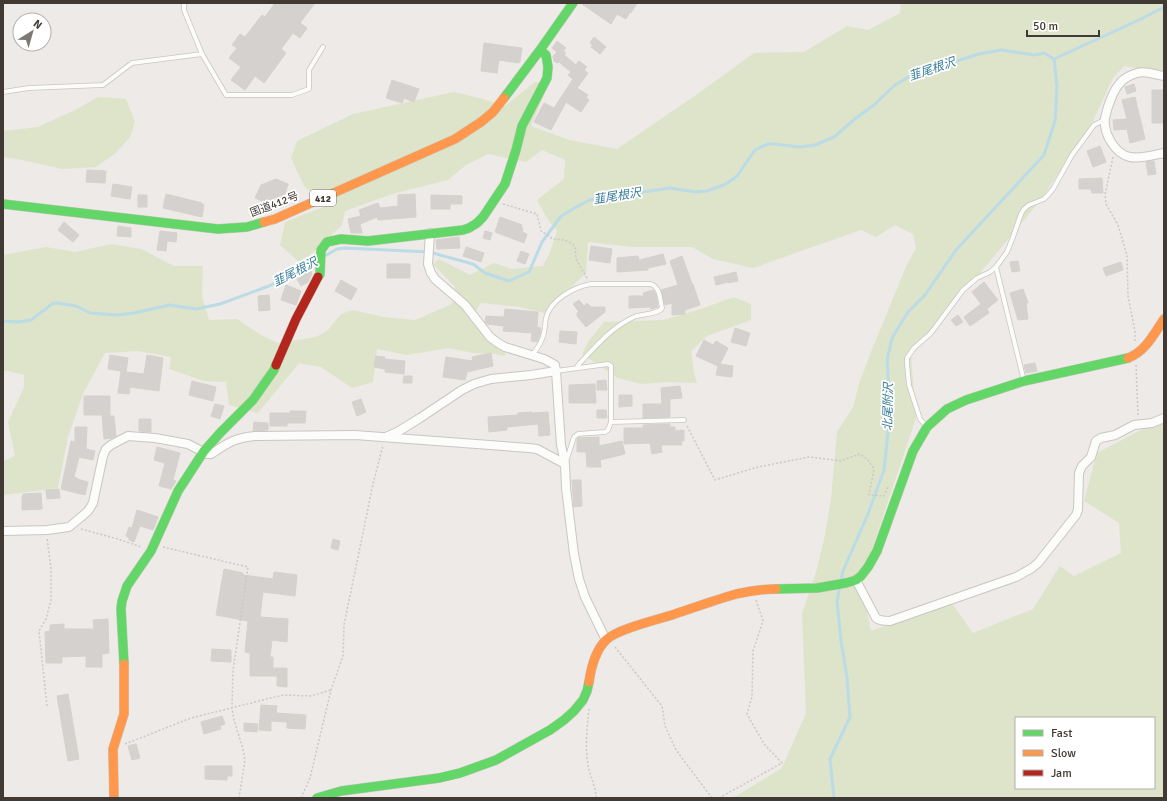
<svg xmlns="http://www.w3.org/2000/svg" width="1167" height="801" font-family="Signika,'Noto Sans JP',sans-serif">
<style>
.green{fill:#dee4c9;fill-rule:evenodd}
.lines{fill:none;stroke-linecap:round;stroke-linejoin:round}
.stream{stroke:#bbdbe7;stroke-width:3}
.building{fill:#d5d1ce;stroke:#d5d1cd}
.lane-casing{stroke:#c9c6c3;stroke-width:5.5}
.street-casing{stroke:#c9c6c3;stroke-width:10}
.fast-casing{stroke:#cbc6bf;stroke-width:10}
.slow-casing{stroke:#cbc6bf;stroke-width:10}
.jam-casing{stroke:#cbc6bf;stroke-width:10}
.path{stroke:#cbc9c6;stroke-width:1.5;stroke-dasharray:2 2;stroke-linecap:butt}
.lane{stroke:#fcfcfb;stroke-width:4}
.street{stroke:#fcfcfb;stroke-width:8}
.fast{stroke:#63d668;stroke-width:9}
.slow{stroke:#ff974d;stroke-width:9}
.jam{stroke:#b3261e;stroke-width:9}
.labels{text-anchor:middle;stroke-width:3.5;stroke-linejoin:round;paint-order:stroke}
.shield{fill:#fff;stroke:#7a7571;stroke-width:1}
.shield-label{font-size:10px;font-weight:bold;fill:#413a34}
.street-label{font-size:11px;fill:#413a34;stroke:#fff}
.water-label{font-size:12px;font-style:italic;fill:#397c99;stroke:#fff}
</style>
<rect width="100%" height="100%" fill="#edeae7"/>
<path class="green" d="M901,3H1164V74L1124,66L1113,78L1093,121L1040,201L911,356L916,418L861,582L871,631L950,601L973,633L1033,609L1060,566L1074,576L1121,553L1119,523L1084,501L1097,453L1164,418V798H729L736,796L782,768L806,713L802,614L817,569L825,535L831,499L837,432L853,407L859,384L871,352L906,267L916,248L913,234L895,225L876,237L861,230L753,268L713,259L692,247H632L588,242L586,273L544,313L520,307L481,303L471,319L506,353L504,356L496,354L473,353L449,348L407,355L377,349L373,382L352,388L321,367L299,363L258,413L229,405L226,382L204,381L169,369L171,357L138,351L105,353L83,394L68,437L58,488L3,495V461L15,456L8,422L24,387V375L3,370V255L46,247L75,252L111,244L141,249L174,266H203L202,296L209,320L237,319L261,335L278,343L316,337L327,331L341,314L353,310L383,317L415,320L452,304L455,287L433,264L439,259L470,275L494,263L512,269L543,266L550,252L557,231L547,218L537,200L564,179L565,160L542,150L526,162L488,154L466,165L448,180L392,194L345,211L342,225L309,256L298,261L280,245L285,222L326,206L304,186L291,158L297,141L353,114L454,92L483,99L505,106L535,82L548,85L531,126L569,140L617,149L699,93L754,53L804,52L847,26L868,30L900,13ZM1016,718H1154V788H1016Z
M98,97L126,99L135,122L130,137L117,152L96,167L62,169L17,159L3,157V131L38,127L77,109Z
M734,297L751,304V320L707,336L691,351L694,373L697,383L668,382L641,384L618,378L582,354L588,342L604,322L664,320L701,309Z"/>
<g class="lines">
<path class="stream" d="M1054,59L1141,19L1160,9L1164,8
M323,257L337,249L345,248L429,252L473,264L485,273L509,281L529,272L542,242L561,216L589,200L670,188L695,192L707,191L726,184L737,176L755,150L761,147L768,144H775L800,147L815,145L834,137L856,118L874,105L895,85L912,75L979,54L1001,50L1034,55L1044,53L1054,59
M3,321L18,322L31,320L52,304L57,303L76,306L90,313L117,315L134,313L170,305L196,309L220,304L269,286L305,269L318,260
M841,581L843,571L868,514L884,470L889,423V389L887,360L892,338L908,312L925,295L956,250L1044,155L1055,121L1057,87L1054,59
M834,798L830,759L850,717L847,677L841,641L837,601L840,586"/>
</g>
<path class="building" d="M275,3H315L300,23L307,28L300,38L293,33L281,49L286,53L264,83L255,76L245,90L231,80L241,67L229,58L237,48L232,45L240,34L245,37L262,15L265,17Z
M582,3H637L631,13L630,12L626,19L617,14L611,24L582,4Z
M594,37L606,47L600,54L591,47L593,45L590,43Z
M557,41L566,48L563,51L566,53L564,55L576,65L579,61L587,67L584,70L588,73L577,88L588,95L586,98L589,100L581,112L566,102L551,130L534,122L544,103L554,108L573,79L568,75L571,72L559,62L557,63L554,61L553,56L557,52L552,48Z
M484,43L522,48L520,61L519,63L499,60L497,73L481,71Z
M392,80L419,89L414,102L404,98L402,103L386,98Z
M1134,84L1136,91L1127,94L1125,87Z
M1152,90H1164V123H1152Z
M1135,97L1145,139L1130,143L1127,129L1114,130L1113,120L1127,119L1122,100Z
M1100,146L1106,162L1093,167L1087,151Z
M1154,161L1156,174L1148,175L1146,162Z
M87,170L106,171L105,183L86,182Z
M1102,178L1103,193H1092L1091,189H1079V179Z
M276,179L288,184L285,194L264,202L255,198L261,185Z
M113,184L132,187L130,199L111,196Z
M166,194L202,203V204L204,205L202,217L163,208Z
M415,194L416,217L378,220L377,217L360,224L362,233H351L348,219L361,216L359,210L378,203L380,208L398,206V195Z
M138,195H147V207H138Z
M431,195L462,196V204H450V209H431Z
M500,217L522,225L521,228H523L522,232L527,234L524,243L495,232Z
M64,222L79,235L73,242L58,230Z
M118,226L131,228V237L117,236Z
M160,231L177,233L176,242L167,241L166,251L157,250Z
M485,231L492,233L490,240L483,238Z
M459,237L460,248L437,249L436,240Z
M591,246L612,249L610,263L589,260Z
M466,247L484,253L481,262L463,256Z
M521,251L529,254L525,264L517,261Z
M663,254L666,264L648,268V270L617,272V258L638,256L639,260Z
M682,256L692,284H693L700,305L685,310V314L672,315V303L665,305L661,290L678,285L670,261Z
M1018,261L1020,271L1012,272L1010,262Z
M1121,262L1123,270L1106,276L1103,268Z
M387,264H410V278H387Z
M311,271L312,274L308,282L301,286L297,279Z
M736,272L738,281L728,283V282L716,285L714,277Z
M341,280L357,289L351,300L335,291Z
M984,282L998,300L987,309L989,313L970,326L964,317L981,304L972,292Z
M286,285L301,291L296,305L281,300Z
M1023,289L1028,303H1026L1028,319L1018,320L1010,293Z
M653,290L656,294L658,307L651,309L650,307L629,308V296H644L643,293Z
M269,295L270,310L259,311L258,296Z
M579,300L584,306L587,303L591,307H605V312L586,327L577,316V313L579,312L573,304Z
M505,309L538,312L537,327L541,328L540,335L537,342L531,341L532,333L503,331L504,326L487,324L485,322L486,316L504,317Z
M958,315L963,322L956,326L951,320Z
M735,328L750,333L746,346L731,342Z
M560,331L577,332L576,344L559,342Z
M704,340L713,345L716,341L728,348L720,364L733,366L732,377L716,375L718,366L696,356Z
M491,353L493,366L467,372L465,380L443,377L446,357L473,361L472,357Z
M110,355L128,358L126,372L144,374L147,355L163,358L159,391L130,387L129,394L118,393L121,371L108,369Z
M376,356L385,357L384,359L405,361L404,374L385,372V369L374,367Z
M1035,363L1037,371L1026,373L1024,365Z
M404,376H412V383H403Z
M606,380L607,390H597V381Z
M192,381L216,387L213,401L189,395Z
M595,384L596,403H569V385Z
M680,386L682,398L670,399V417L643,418V404H662L661,388Z
M619,395H632V406L619,407Z
M84,396H110V416H114L116,436L112,438L104,439L102,415H84Z
M361,399L366,412L357,416L352,402Z
M215,404L224,406L220,419L211,416Z
M597,410H606L607,418H597Z
M290,411H306L305,423H287V426H270V413H290Z
M532,412V413L548,412L550,435L539,436L538,424L507,427V430L489,432L488,417L518,415V413Z
M139,419H151V432L139,431Z
M254,422L268,423V430L253,431Z
M670,424V427H675V431L684,430V441H681L682,445H661L662,452L652,454L650,443L624,444V428H643V425Z
M75,427H87L86,449L95,451L93,460L79,457L74,477L77,478V479L88,482L85,495L61,489L71,441L75,442Z
M599,437V446L622,441L625,454L600,460L601,467H587L586,452H577V439L578,438Z
M157,447L180,453L173,480L176,481L171,489L159,486L165,463L154,460Z
M572,480H581L582,506L574,507Z
M59,489L60,498L47,499L46,490Z
M41,493L42,509L22,510V497L23,496V494Z
M137,510L158,517L153,530L140,526L134,542L129,540V538L126,536L129,527L132,528Z
M333,539L340,541L338,550L331,548Z
M224,569L243,573V575L273,579L274,572L297,575L295,596L263,592L260,617L288,619L287,642L272,640L270,657H273V668H287V687L277,686V676H250V653L245,652L248,621L216,615Z
M108,619L109,653L102,654V667H86V656L62,657V663H46L45,632L50,631V625L64,624V629H94L93,620Z
M212,649L231,650V662L211,661Z
M68,694L79,759L68,761L57,696Z
M261,705L277,706L276,713L306,715L305,729L287,728V722L271,721V731L259,730Z
M222,716L225,724L220,726L221,729L204,734L201,722Z
M244,723L258,724L257,732L244,731Z
M136,744L140,758L132,760L128,746Z
M205,766H232V776H227V780L205,779Z"/>
<g class="lines">
<g class="lane-casing">
<path id="lane" d="M184,3V10L202,54L226,95H292L309,89V70L323,47
M3,92L29,88L103,85L132,63L202,54
M996,267L1024,381
M532,355C538,348 542,342 544,333C545,328 545,323 546,318C550,300 574,287 591,284H650C660,286 660,299 662,308C659,314 642,314 634,317C612,327 596,346 580,363L577,367
M556,371L608,364L611,366V422L684,420
M926,426L920,419L909,385L907,364V358L914,348L930,334L934,329L963,290L977,278L990,272L996,267L1007,252L1013,237L1021,214L1024,209L1029,205L1044,199L1048,195L1053,189L1072,155L1094,125L1104,120
M566,462L574,437L578,434L605,432L608,430L611,422"/>
</g>
<g class="street-casing">
<path id="street" d="M1164,76C1155,75 1146,70 1137,73C1131,75 1125,77 1121,82C1113,90 1107,108 1105,118C1103,133 1115,154 1130,157C1141,159 1153,155 1164,153
M430,233L428,264L431,273L435,279L465,305L490,337L498,343L505,347L544,359L555,365L556,371L561,445L565,464L566,488L574,554L579,579L585,597L606,640
M386,437L399,431L420,418L462,390L474,384L491,379L531,375L556,371
M3,531L47,530L69,527L80,518L88,511L93,503L103,456L106,449L111,445L128,436L155,438L188,444L207,454H211C228,443 234,438 255,436L355,435L529,448L537,449L565,464
M856,580L876,618C880,621 884,621 890,621L1016,577L1032,568L1038,563L1076,515L1078,510L1079,473L1082,466L1091,457L1096,441L1101,438L1115,435L1134,425L1152,423L1164,418"/>
</g>
<g class="fast-casing">
<path id="fast" d="M504,98L540,50L573,3
M3,204L218,229L247,227L264,222
M318,277L320,274L321,250L327,242L341,239L368,241L463,230L469,228L477,223L483,217L505,184L516,150L522,126L547,78L548,67L546,55L540,50
M776,589L817,588L846,583L856,580L861,576L868,567L877,551L913,451L927,427L947,409L966,400L1024,381L1128,358
M124,664L121,609L122,601L127,586L151,551L178,491L204,451L220,433L253,400L274,370L276,365
M317,798L341,791L439,778L460,773L496,760L550,730L564,720L574,711L583,700L587,691L589,682"/>
</g>
<g class="slow-casing">
<path id="slow" d="M264,222L275,219L455,139L481,122L493,112L504,98
M1128,358C1145,352 1154,334 1164,319
M589,682C591,668 595,651 606,640C617,629 656,620 672,615C693,608 715,600 736,594C749,591 763,589 776,589
M114,798L113,749L124,714V664"/>
</g>
<g class="jam-casing">
<path id="jam" d="M276,365L296,319L318,277"/>
</g>
<path class="path" d="M1113,157L1105,195L1106,204L1118,225L1127,255L1128,296L1135,331V342
M503,204L537,214L541,231L553,239L565,240L573,244L575,248L576,259L587,278
M1136,365L1138,415
M687,426L715,480L758,467L809,457L840,461L860,454L868,460L874,469L869,495L884,496L888,487
M81,529L118,539L141,547
M163,547L248,567L233,671L232,708L234,720L243,749L245,760L239,798
M615,647L662,706L665,726L676,750L712,798
M47,706L39,631L46,619L51,600V568L47,538
M589,709C587,727 585,747 588,765C590,776 596,787 596,798
M125,744L191,718L283,695L311,696L331,690
M301,798L310,778L331,690L343,656L344,625L373,484L383,445
M719,798L782,763L764,744L747,714L752,697L753,651L763,621L756,600"/>
<use href="#lane" class="lane"/>
<use href="#street" class="street"/>
<use href="#fast" class="fast"/>
<use href="#slow" class="slow"/>
<use href="#jam" class="jam"/>
</g>
<g class="labels">
<rect class="shield" x="310" y="190" width="26" height="16" rx="3"/>
<g class="shield-label">
<text x="323" y="202">412</text>
</g>
<g class="street-label">
<text transform="translate(274 204) rotate(-21)" y="4">国道412号</text>
</g>
<g class="water-label">
<text transform="translate(932 69) rotate(-19)" y="4">韮尾根沢</text>
<text transform="translate(617 196) rotate(-9)" y="4">韮尾根沢</text>
<text transform="translate(295 272) rotate(-27)" y="4">韮尾根沢</text>
<text transform="translate(888 407) rotate(-89)" y="4">北尾附沢</text>
</g>
</g>
<rect width="1167" height="801" fill="none" stroke="#413a34" stroke-width="8"/>
<rect x="1015" y="717" width="140" height="72" fill="#ffffff" stroke="#b3b0ae"/>
<rect x="1023" y="730" width="20" height="6" fill="#63d668" stroke="#b3b0ae"/>
<text x="1051" y="737" font-size="12" fill="#413a34">Fast</text>
<rect x="1023" y="750" width="20" height="6" fill="#ff974d" stroke="#b3b0ae"/>
<text x="1051" y="757" font-size="12" fill="#413a34">Slow</text>
<rect x="1023" y="770" width="20" height="6" fill="#b3261e" stroke="#b3b0ae"/>
<text x="1051" y="777" font-size="12" fill="#413a34">Jam</text>
<g transform="translate(32 32) rotate(37)"><circle r="19" fill="#ffffff" stroke="#b3b0ae"/>
<path d="M0-3L7 15L0 10L-7 15Z" fill="#7d7873"/>
<text y="-6" font-size="11" font-weight="bold" text-anchor="middle" fill="#413a34">N</text>
</g>
<path d="M1027 30v6h72v-6" fill="none" stroke="#413a34" stroke-width="2"/>
<text x="1033" y="30" font-size="12" fill="#413a34" stroke="#ffffff" stroke-width="3" paint-order="stroke">50 m</text>
</svg>
